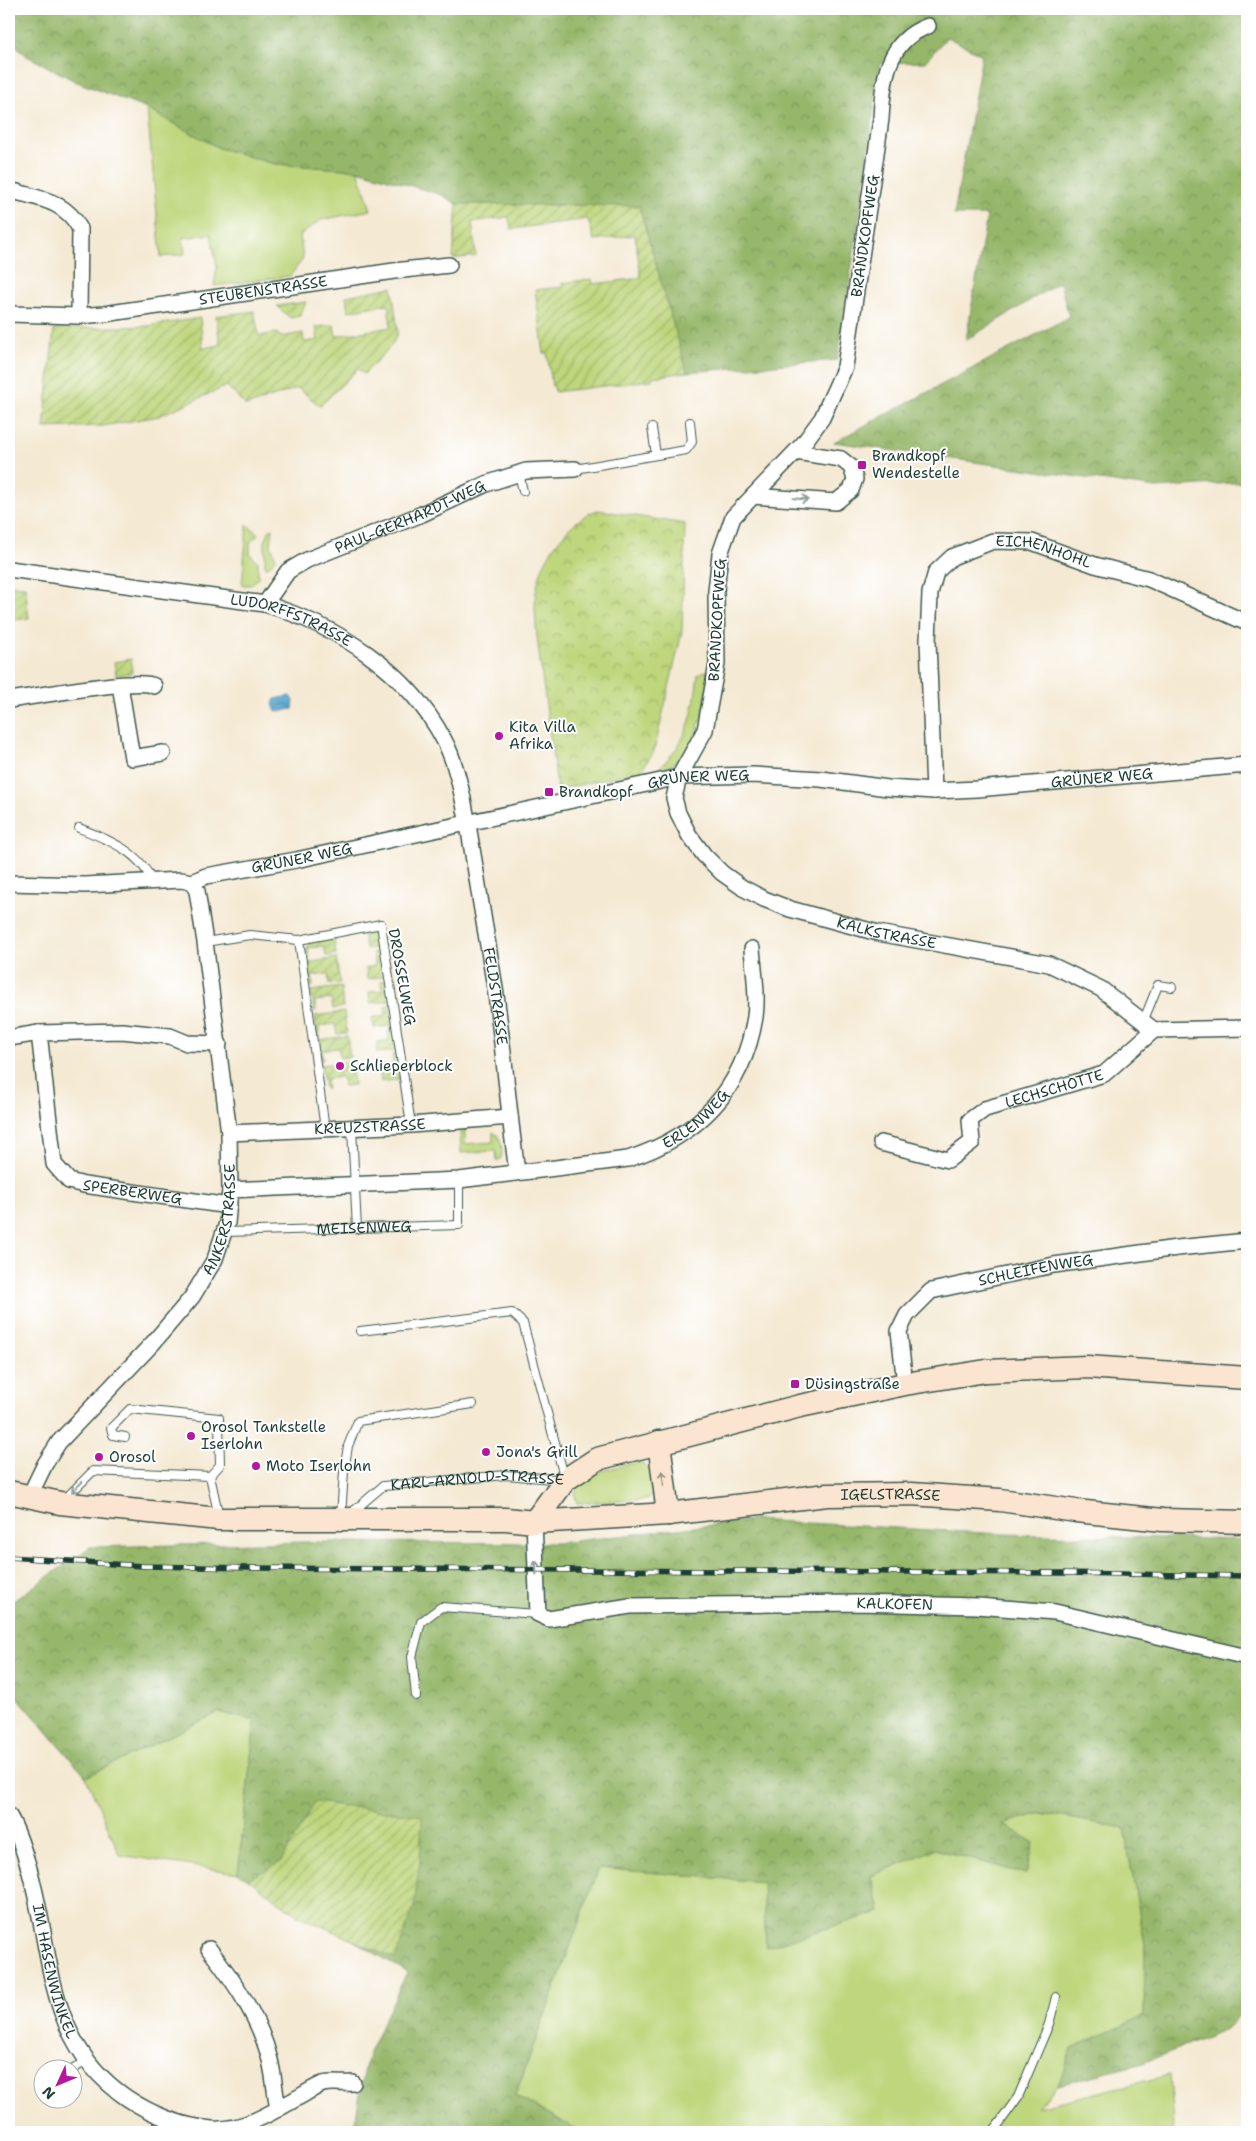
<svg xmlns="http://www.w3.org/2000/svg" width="1256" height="2141" font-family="'Shantell Sans',sans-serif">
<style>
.grass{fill:#bed67b;stroke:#6e8a58}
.forest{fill:url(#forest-crowns);stroke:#5a7a50}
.park{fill:url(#park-crowns);stroke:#6e8a58}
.garden{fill:url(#garden-furrows);stroke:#6e8a58}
.water{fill:url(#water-waves);stroke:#397181}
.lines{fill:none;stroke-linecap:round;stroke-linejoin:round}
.lane-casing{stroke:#3f574c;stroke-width:10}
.street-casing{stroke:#3f574c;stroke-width:18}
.secondary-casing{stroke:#3f574c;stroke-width:25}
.lane{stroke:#fff;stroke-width:8}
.street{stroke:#fff;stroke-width:15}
.secondary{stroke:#fce5d0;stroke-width:22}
.rail-casing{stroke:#1f3d34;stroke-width:5.5}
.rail{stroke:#fff;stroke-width:4;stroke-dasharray:11;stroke-linecap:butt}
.oneway{stroke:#8f9e9a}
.oneway2{stroke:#8e9182}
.poi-dot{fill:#b5179e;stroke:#fff;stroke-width:2}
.labels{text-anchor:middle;stroke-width:4;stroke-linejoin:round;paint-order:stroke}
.street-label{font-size:15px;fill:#1f3d34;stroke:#fff}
.poi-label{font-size:15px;fill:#1f3d34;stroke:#fff;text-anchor:start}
</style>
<defs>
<pattern id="forest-crowns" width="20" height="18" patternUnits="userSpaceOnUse" patternTransform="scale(1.25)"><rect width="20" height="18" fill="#96b76b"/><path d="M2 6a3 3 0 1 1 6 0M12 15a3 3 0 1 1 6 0" fill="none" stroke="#7a9659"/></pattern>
<pattern id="park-crowns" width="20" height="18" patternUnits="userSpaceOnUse" patternTransform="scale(1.25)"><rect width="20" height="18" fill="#bed67b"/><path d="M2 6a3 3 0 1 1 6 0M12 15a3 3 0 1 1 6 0" fill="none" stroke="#9aaf66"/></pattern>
<pattern id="garden-furrows" width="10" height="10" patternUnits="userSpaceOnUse" patternTransform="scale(1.25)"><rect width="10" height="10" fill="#bed67b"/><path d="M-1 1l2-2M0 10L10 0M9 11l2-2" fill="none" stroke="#9aaf66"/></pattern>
<pattern id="water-waves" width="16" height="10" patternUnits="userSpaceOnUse" patternTransform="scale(1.25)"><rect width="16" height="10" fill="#53a5ce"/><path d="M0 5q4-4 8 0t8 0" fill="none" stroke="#4488a8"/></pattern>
</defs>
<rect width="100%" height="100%" fill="#fff"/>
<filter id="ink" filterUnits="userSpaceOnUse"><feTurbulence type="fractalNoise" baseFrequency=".02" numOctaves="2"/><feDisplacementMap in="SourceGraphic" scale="10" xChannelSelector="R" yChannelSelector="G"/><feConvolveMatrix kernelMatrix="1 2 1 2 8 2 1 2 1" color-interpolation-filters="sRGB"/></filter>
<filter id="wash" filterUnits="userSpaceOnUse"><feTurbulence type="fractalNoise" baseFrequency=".0096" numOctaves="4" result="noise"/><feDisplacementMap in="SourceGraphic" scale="20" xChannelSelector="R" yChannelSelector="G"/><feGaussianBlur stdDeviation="1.12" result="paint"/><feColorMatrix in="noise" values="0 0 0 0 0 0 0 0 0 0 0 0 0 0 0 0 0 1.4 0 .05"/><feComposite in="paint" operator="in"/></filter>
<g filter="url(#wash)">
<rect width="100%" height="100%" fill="#f4e9d3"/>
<path class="grass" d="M147,109L219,148L275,164L358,170L371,210L321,220L300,235L303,259L290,276L214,286L217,267L211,234L183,238L185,254L161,257Z
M247,525L257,533V536L250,542V554L258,562V578L251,585H242Z
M273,528L271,545L276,559L267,568L265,565V542L269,531Z
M709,670C706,706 699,756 660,771L658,769C690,739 693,716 698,674Z
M465,1129V1144L493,1142V1132C502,1136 503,1150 501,1158L497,1161L496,1151L461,1153L460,1130Z
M638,1462C652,1465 654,1481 653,1493L647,1500L577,1503C564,1475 622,1466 638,1462Z
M219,1712L255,1721L238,1873L120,1855L86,1777Z
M1041,1813L1124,1828L1145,1945L1144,2017L1072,2048L1058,2085L1037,2107L1170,2075L1174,2125L1173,2132H581L515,2096L599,1868L763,1882L766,1947L880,1911L871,1876L935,1849L1026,1874L1034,1843L1003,1824Z"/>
<path class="forest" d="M9,9H1247V482L1156,488L834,442L1069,317L1060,282L966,340L987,215H954L982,55L947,37L925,62L880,63L863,194L837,360L687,372L639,206L457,204L442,195L358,170L275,164L219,148L147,109L77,82L27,56L9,39Z
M754,1520L1002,1534L1247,1540V2008L1226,2029L1143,2063L1058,2085L1072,2048L1144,2016L1145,1945L1124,1828L1041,1813L1003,1824L1034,1843L1026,1874L935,1849L871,1876L880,1912L766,1947L763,1882L599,1868L515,2096L581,2132H353L367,2057L407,1972L238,1873L255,1721L219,1712L86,1777L9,1687V1604L90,1547L303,1542L558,1543Z"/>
<path class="park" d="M598,510L685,524L682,632L654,751L641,771L561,789L557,787C552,750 547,713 542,676C539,653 533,615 536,592C540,560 567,520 598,510Z"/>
<path class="garden" d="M457,204L639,206L687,372L652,377V380L555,392L554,386H552L547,353H544L535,290L562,287V283L592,279L593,284L641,278L635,235L594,240L588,219L511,229L509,217L472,222L476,256L453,259Z
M392,287L398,332L392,345L364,374L358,369L320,406L298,388L246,406L227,386L159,416L103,426L44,428L54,329L148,326L200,318L203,348L220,345L216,316L254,311L259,336L277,333L281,337L303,333L304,342L318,340L316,327L334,325L336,336L391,327L388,304L348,311L346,296Z
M306,302L300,316L290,318L277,306Z
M9,585L25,586L29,618L9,621Z
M131,659L132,673L116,675L114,662Z
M363,932L376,936L382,947L366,949Z
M334,938L336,954L326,956L324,946L308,948L309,958H307L306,950L310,943Z
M382,952L386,976L367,979L366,968L375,966L373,953Z
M336,958L340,983L329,984L328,974L312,976L313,986L311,987L308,963Z
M386,980L389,1001L370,1003L369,992L383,990L381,981Z
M341,987L343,1007L333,1009L331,999L315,1001L316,1011H314L311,991Z
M390,1005L393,1026L374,1028L372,1017L386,1015L385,1006Z
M344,1012L347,1033L337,1034L335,1024L319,1026L320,1036L317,1037L315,1016Z
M393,1030L396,1051L377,1053L376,1042L389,1040L388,1031Z
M347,1036L350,1057L340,1058L338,1048L322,1050L323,1060L321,1061L318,1040Z
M397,1054L400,1079L381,1082L379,1066L393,1064L392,1055Z
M351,1061L354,1085L344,1086L342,1077L326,1079L327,1089H325L321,1065Z
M315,1802L422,1816L420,1860L414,1906L395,1959L297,1915L248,1879L281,1862Z"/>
<path class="water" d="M290,696L294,702L293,709L276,712L273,704L275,699Z"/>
</g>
<g filter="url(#ink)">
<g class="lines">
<g class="lane-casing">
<g id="lane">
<path d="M652,428L656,455"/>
<path d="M575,469L686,450L692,442L690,422"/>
<path d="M519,474L523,491"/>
<path d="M79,828C107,839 141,852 152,882"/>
<path d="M205,942L250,935L299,940"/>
<path d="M1143,1022L1158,985L1172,987"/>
<path d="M352,1128L357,1229"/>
<path d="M325,1129L299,940L381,924L411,1125"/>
<path id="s1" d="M225,1232L459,1225V1180"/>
<path d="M125,1437L113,1435L111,1428L130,1409L219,1418L220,1465L210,1476"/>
<path d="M65,1499L93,1471L210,1476L219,1517"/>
<path id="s2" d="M350,1514L383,1486L506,1475L565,1480L523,1323L512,1313L360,1331"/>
<path d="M341,1517L344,1471L348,1446L358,1421L473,1404"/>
<path d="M416,1696L412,1657L421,1622L441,1607L538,1614"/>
<path d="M72,2070L86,2061"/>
<path d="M993,2132L1018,2097L1049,2024L1056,1997"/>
</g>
</g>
<g class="street-casing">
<g id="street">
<path id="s3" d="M928,26C886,41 883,81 881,119L845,367L822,418L803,444L733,517L720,554L716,591L717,664L705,730L679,777L674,798L678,813L689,835L704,855L722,873L743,888L764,899L790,909L878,933L1049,964L1101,989L1154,1030"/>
<path d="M9,190C37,198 66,200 80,229L79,316"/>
<path id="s4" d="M9,314L79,316L104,314L394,271L449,265"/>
<path d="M753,496L836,502L851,490L855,479L851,467L841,459L796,452"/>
<path id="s5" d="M9,569L265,604C337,626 408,671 444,740C462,773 469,834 476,872C482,913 490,954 496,995C504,1054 509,1113 517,1172"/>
<path id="s6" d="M265,604L288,571L307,560L422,514L486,484L526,471L575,469"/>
<path d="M120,685L132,758L163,753"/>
<path d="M9,700C32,697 139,677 154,686"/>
<path id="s7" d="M934,791L928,641L930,593L936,572L952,557L993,541L1032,542L1095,565L1149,579L1247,623"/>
<path id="s8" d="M9,883L85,885L181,880L192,882L206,876L296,860L679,777L753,775L821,779L888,788L934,791L977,789L1247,765"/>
<path id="s9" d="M39,1033L54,1164L69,1181L84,1185L229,1206"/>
<path d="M9,1038L39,1033L122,1031L170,1036L187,1043L219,1044"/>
<path id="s10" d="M229,1133L411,1125L510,1117"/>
<path id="s11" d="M881,1143L948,1160L972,1142L970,1120L985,1109L1104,1074L1154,1030L1247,1028"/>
<path id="s12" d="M230,1190L459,1180L628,1159C697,1137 743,1091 755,1017C758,995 754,972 752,949"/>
<path id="s13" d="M905,1384L899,1331L907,1315L931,1291L1054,1265L1177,1248L1247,1241"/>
<path id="s14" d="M29,1497L45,1464L59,1442L153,1343L192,1297L215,1259L227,1223L230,1190L229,1133L205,942L197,891L192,882"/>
<path id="s15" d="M534,1522L538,1614L549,1619L630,1606L858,1603L977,1606L1055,1612L1247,1657"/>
<path id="s16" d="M9,1816C18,1831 23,1849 28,1865C54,1952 43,2041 127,2098C151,2114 182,2127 212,2129C243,2131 273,2112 299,2097C306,2093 315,2087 323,2084C331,2082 344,2084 353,2083"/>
<path d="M209,1949C235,1982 260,2019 270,2060C274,2076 275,2093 278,2109"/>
</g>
</g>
<g class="secondary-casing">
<g id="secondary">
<path d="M659,1442L668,1514"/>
<path id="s17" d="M9,1492L60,1503L219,1519H506L534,1522L668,1514L827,1495L911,1494L1000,1500L1076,1511L1163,1520L1247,1522"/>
<path d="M534,1522L565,1480L597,1459L800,1406L905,1384L986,1371L1087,1367L1247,1378"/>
</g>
</g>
<use href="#lane" class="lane"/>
<use href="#street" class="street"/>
<use href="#secondary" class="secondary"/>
<g class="rail-casing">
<path id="rail" d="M9,1557L143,1566L251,1568L1061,1573L1247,1576"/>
</g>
<use href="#rail" class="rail"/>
</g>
<defs><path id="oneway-shaft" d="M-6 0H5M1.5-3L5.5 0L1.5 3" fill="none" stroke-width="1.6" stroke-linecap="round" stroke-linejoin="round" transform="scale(1.25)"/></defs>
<g class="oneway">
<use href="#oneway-shaft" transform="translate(801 499) rotate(5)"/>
<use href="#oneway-shaft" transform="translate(77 1487) rotate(136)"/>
<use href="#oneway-shaft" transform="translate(536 1568) rotate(-93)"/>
</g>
<use class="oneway2" href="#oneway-shaft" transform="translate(663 1478) rotate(-97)"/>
</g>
<g class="poi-dot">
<rect x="857" y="460" width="10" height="10" rx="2.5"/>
<circle cx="499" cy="736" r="5"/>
<rect x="544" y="787" width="10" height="10" rx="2.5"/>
<circle cx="340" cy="1066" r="5"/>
<rect x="790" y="1379" width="10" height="10" rx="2.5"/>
<circle cx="191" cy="1436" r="5"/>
<circle cx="486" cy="1452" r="5"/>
<circle cx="99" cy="1457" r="5"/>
<circle cx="256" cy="1466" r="5"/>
</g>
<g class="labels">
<g class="street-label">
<text transform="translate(865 236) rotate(-82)" y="5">BRANDKOPFWEG</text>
<text dy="5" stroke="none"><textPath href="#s4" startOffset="256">STEUBENSTRASSE</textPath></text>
<text dy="5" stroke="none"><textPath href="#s6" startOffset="174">PAUL-GERHARDT-WEG</textPath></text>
<text dy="5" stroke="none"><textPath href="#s7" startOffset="338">EICHENHOHL</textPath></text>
<text transform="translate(717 620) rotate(-87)" y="5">BRANDKOPFWEG</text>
<text dy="5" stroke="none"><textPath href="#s5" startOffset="288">LUDORFFSTRASSE</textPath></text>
<text dy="5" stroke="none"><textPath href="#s8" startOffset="1106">GRÜNER WEG</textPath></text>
<text dy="5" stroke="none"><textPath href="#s8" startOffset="701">GRÜNER WEG</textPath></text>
<text dy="5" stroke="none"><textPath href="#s8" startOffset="296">GRÜNER WEG</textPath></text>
<text dy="5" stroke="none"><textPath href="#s3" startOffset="1111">KALKSTRASSE</textPath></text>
<text transform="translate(402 977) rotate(80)" y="5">DROSSELWEG</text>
<text dy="5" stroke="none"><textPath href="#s5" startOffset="751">FELDSTRASSE</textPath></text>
<text dy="5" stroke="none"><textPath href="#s11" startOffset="212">LECHSCHOTTE</textPath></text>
<text dy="5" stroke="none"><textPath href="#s12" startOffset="479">ERLENWEG</textPath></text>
<text dy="5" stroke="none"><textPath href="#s10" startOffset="141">KREUZSTRASSE</textPath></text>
<text dy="5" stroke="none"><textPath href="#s9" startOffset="219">SPERBERWEG</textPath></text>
<text dy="5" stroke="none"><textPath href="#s14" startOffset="344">ANKERSTRASSE</textPath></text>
<text dy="5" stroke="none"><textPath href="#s1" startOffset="139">MEISENWEG</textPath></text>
<text dy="5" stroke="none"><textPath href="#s13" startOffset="212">SCHLEIFENWEG</textPath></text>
<text dy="5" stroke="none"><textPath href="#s2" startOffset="138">KARL-ARNOLD-STRASSE</textPath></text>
<text dy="5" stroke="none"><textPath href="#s17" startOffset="885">IGELSTRASSE</textPath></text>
<text dy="5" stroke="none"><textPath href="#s15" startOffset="451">KALKOFEN</textPath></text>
<text dy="5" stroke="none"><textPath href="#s16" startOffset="162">IM HASENWINKEL</textPath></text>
</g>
<g class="poi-label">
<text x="872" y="461">Brandkopf<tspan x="872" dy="17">Wendestelle</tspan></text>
<text x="509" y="732">Kita Villa<tspan x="509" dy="17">Afrika</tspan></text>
<text x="559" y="797">Brandkopf</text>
<text x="350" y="1071">Schlieperblock</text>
<text x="805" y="1389">Düsingstraße</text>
<text x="201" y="1432">Orosol Tankstelle<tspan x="201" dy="17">Iserlohn</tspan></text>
<text x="496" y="1457">Jona's Grill</text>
<text x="109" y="1462">Orosol</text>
<text x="266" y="1471">Moto Iserlohn</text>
</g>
</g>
<rect width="1256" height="2141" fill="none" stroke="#fff" stroke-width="30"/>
<g transform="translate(58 2084) rotate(226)"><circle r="24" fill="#ffffff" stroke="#a5b1ae"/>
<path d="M0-4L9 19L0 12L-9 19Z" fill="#b5179e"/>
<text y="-8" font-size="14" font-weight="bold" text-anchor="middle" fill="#1f3d34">N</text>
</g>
</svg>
